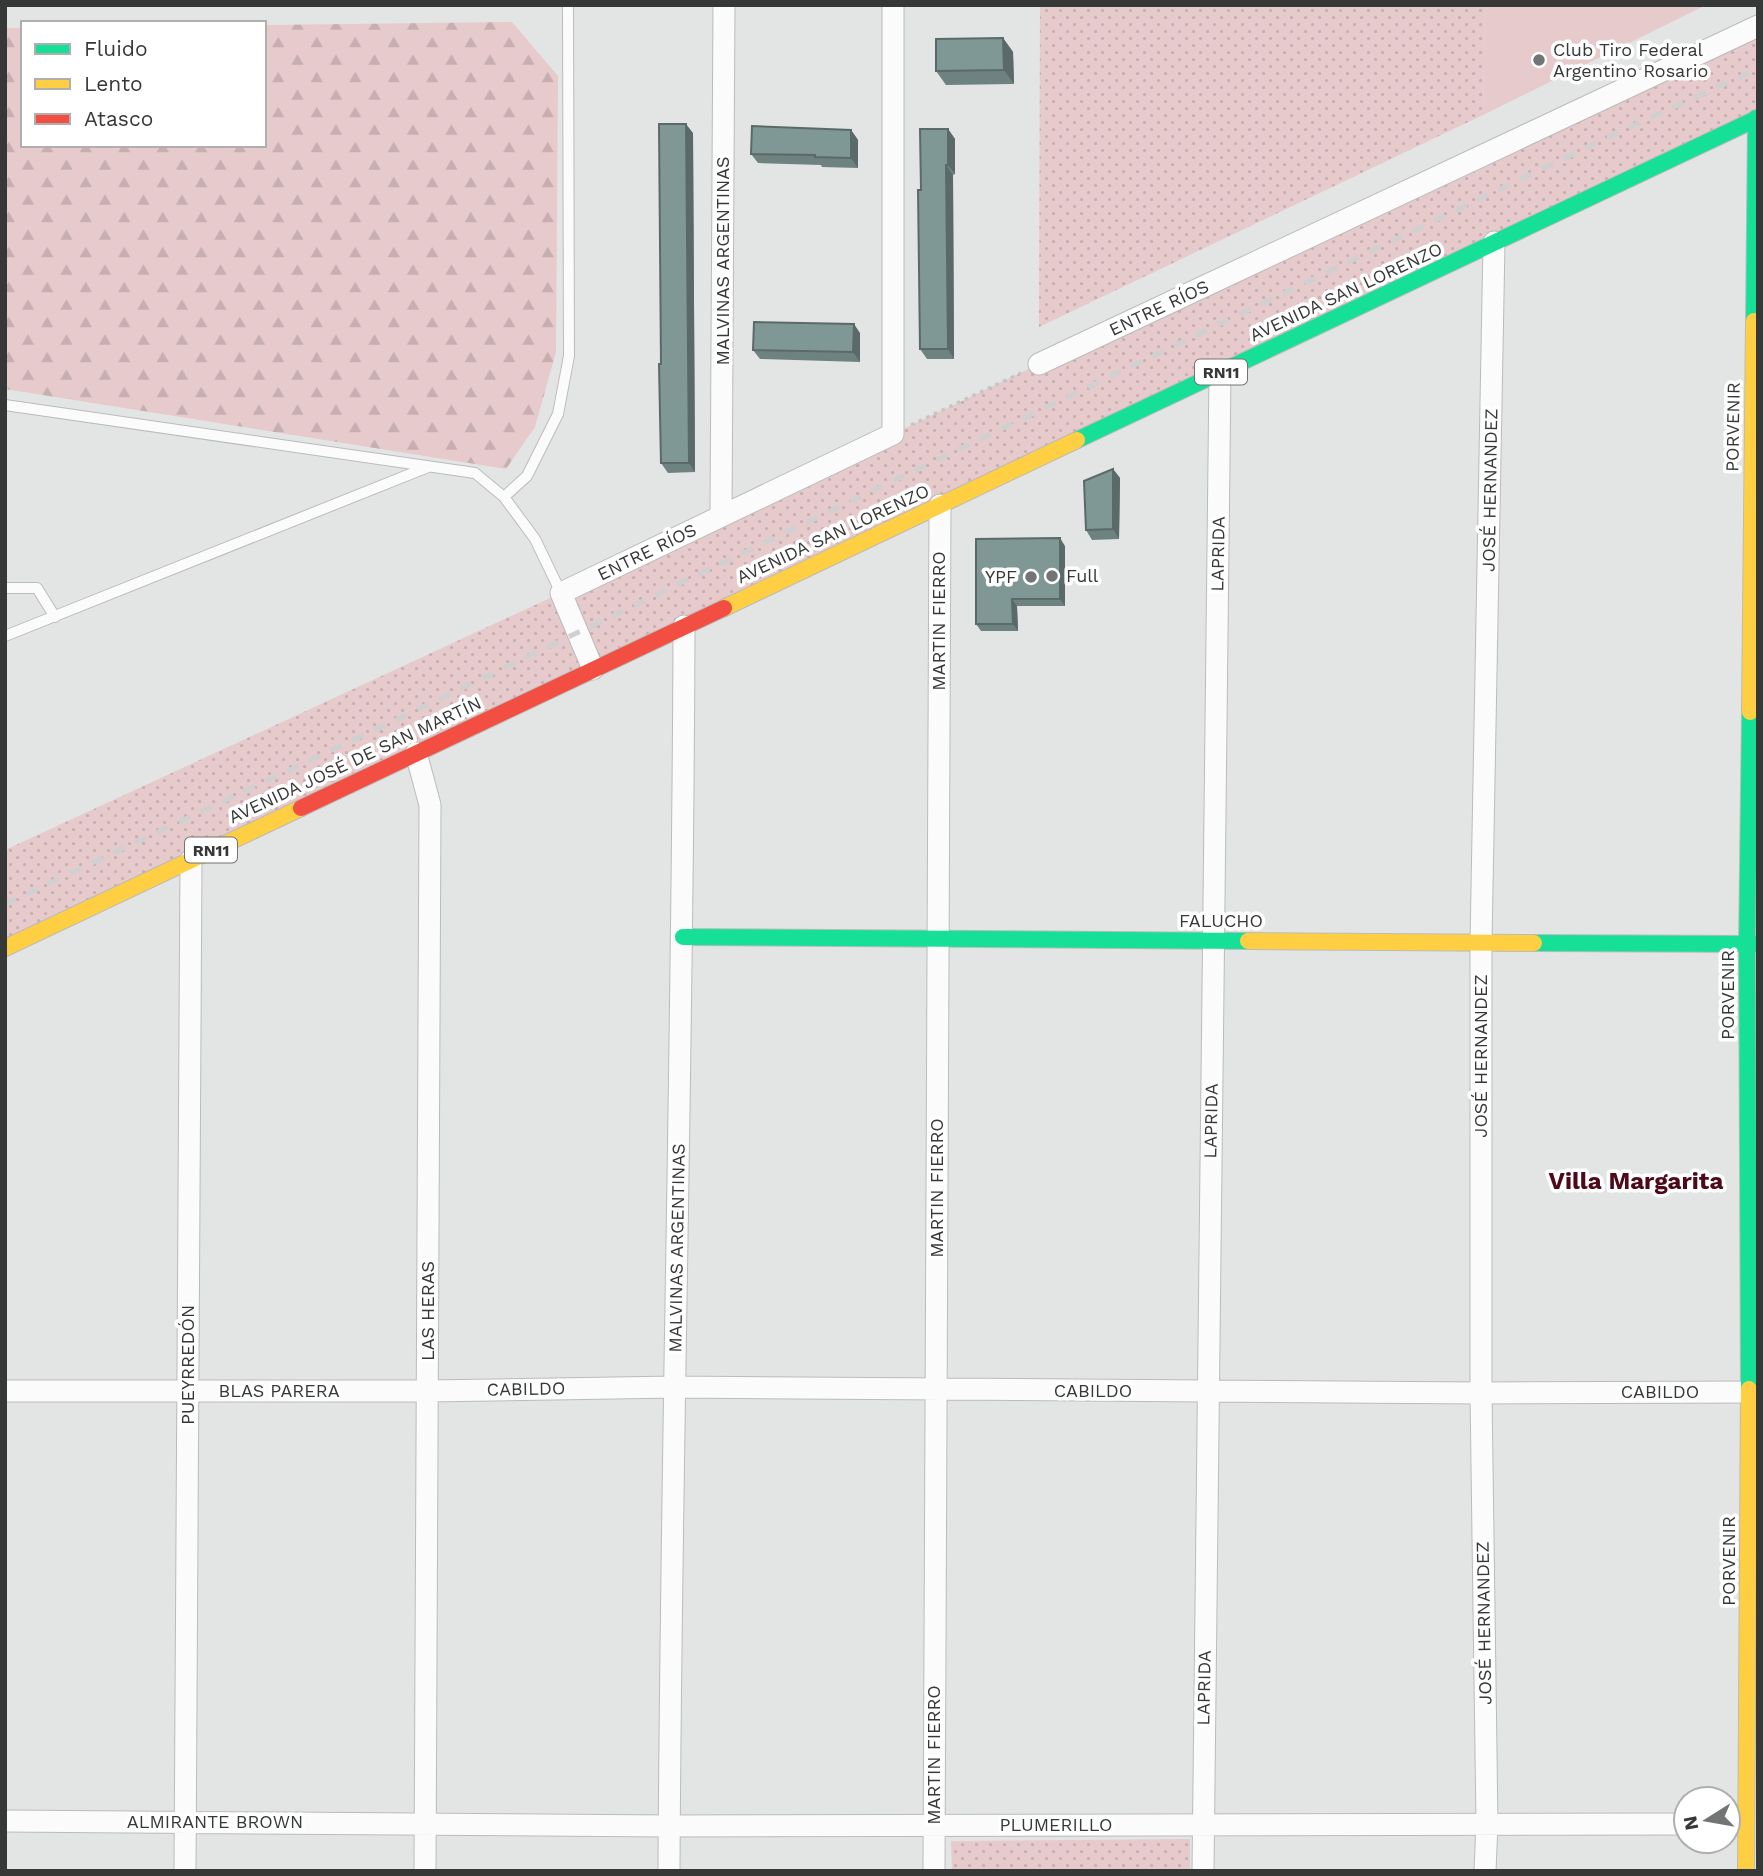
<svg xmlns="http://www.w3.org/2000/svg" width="1763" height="1876" font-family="'Work Sans',sans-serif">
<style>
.grass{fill:url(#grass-dots)}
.forest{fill:url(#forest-firs)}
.garden{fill:#e7cacc}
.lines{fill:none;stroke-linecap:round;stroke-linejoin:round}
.lane-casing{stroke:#babcbb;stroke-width:12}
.street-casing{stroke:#babcbb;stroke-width:23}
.fast-casing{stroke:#babcbb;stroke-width:18}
.slow-casing{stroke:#babcbb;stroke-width:18}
.jam-casing{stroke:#babcbb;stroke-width:18}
.path{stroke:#c4c5c5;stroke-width:3.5;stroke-dasharray:3.5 5;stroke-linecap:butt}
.lane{stroke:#fbfbfb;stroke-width:10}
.street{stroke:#fbfbfb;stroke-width:21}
.fast{stroke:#16e098;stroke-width:16}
.slow{stroke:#ffcf43;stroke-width:16}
.jam{stroke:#f24e42;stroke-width:16}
.rail{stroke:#cfd0d0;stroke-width:5;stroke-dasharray:12 12;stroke-linecap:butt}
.wall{fill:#6e8380}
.shaded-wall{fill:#5a6a68}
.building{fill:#809895;stroke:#5a6a68;stroke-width:2}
.poi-dot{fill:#737474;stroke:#fff;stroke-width:2.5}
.labels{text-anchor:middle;stroke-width:7;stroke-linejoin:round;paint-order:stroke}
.shield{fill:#fff;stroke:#727373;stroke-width:2}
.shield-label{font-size:16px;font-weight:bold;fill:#363737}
.poi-label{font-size:18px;fill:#363737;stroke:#fff;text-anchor:start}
.street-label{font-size:18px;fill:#363737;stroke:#fff}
.district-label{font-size:24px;font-weight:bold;fill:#4f091b;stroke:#fff}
</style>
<defs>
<pattern id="grass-dots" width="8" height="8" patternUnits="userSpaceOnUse" patternTransform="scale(1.75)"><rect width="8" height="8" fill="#e7cacc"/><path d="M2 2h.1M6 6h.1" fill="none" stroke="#c7aeb0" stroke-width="1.8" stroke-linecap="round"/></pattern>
<pattern id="forest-firs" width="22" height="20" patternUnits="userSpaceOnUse" patternTransform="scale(1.75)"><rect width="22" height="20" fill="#e7cacc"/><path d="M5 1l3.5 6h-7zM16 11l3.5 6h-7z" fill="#c7aeb0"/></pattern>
</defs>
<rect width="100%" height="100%" fill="#e3e5e4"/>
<path class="grass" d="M1040,5H1485L1483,115L1039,327Z
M1758,26V118L5,948V850L561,593L1039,364Z
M1190,1839V1871H952L951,1841Z"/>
<path class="forest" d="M512,22L558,76L556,352L535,427L506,469L5,389V28H23V145H264V25Z"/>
<path class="garden" d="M1485,5H1706L1483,115Z"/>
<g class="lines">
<g class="lane-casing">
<path id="lane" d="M5,405L475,473L504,497L535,539L561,593
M504,497L527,476L558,414L569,356L568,5
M5,588H37L55,617
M5,636L428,467"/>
</g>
<g class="street-casing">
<path id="street" d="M1039,364L1758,26
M721,516L724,5
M593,669L561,593L893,434V5
M416,753L430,805L425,1871
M5,1391H427L675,1387L1481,1393L1758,1392
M5,1821L669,1826L1686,1824
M185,1871L191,860
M669,1871C671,1456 683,1041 684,626
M934,1871L940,505
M1203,1871L1220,372
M1485,1871L1487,1824L1481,1393V942L1494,242"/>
</g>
<g class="fast-casing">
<path id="fast" d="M1754,321L1756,118
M1077,440L1758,118
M683,937L1248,941
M1534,943L1758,944
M1749,1389L1747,944L1750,712"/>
</g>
<g class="slow-casing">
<path id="slow" d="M724,608L1077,440
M1750,712L1754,321
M1248,941L1534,943
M5,948L301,808
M1746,1871L1749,1389"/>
</g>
<g class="jam-casing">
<path id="jam" d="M301,808L724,608"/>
</g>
<path class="path" d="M911,425L1021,373"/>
<use href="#lane" class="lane"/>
<use href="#street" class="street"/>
<use href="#fast" class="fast"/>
<use href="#slow" class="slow"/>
<use href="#jam" class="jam"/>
<path class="rail" d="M5,904L402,717L1623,130L1758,69"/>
</g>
<path class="wall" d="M1003,38L1013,52L1014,84L946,85L936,71Z
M948,129L955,139V174L953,175L954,359H927L920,349L921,190Z
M851,130L858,140V168L822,167L821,165L758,163L751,154Z
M693,133L695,472L668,473L661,463Z
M860,333V362L760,359L753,350Z
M1113,469L1120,478L1119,539L1092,540L1086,530Z
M1065,546V606H1017L1018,631H981L976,624Z"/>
<path class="shaded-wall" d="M1003,38L1013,52L1014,84L1004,70Z
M686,124L693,133L695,472L689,463Z
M948,129L955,139V174L948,165Z
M851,130L858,140V168L851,158Z
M946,165L953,175L954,359L948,349Z
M854,324L860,333V362L853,352Z
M1113,469L1120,478L1119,539L1113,529Z
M1060,538L1065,546V606L1060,599Z
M1012,599L1017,606L1018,631L1013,624Z"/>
<path class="building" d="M1003,38L1004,70L936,71V39Z
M659,124H686L689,463H661L659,364H661Z
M752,126L851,130V158L815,157V155L751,154Z
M920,129H948V165H946L948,349H920L918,190H921Z
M754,322L854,324L853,352L753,350Z
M1113,469V529L1086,530L1084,481Z
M1060,538V599H1012L1013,624H976V539Z"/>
<g class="poi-dot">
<circle cx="1539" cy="60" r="7"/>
<circle cx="1052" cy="576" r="7"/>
<circle cx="1031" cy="577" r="7"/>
</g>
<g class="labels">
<g class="shield">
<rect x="1195" y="359.5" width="52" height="25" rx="5"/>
<rect x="185" y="837.5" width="52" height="25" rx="5"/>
</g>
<g class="shield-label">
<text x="1221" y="378">RN11</text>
<text x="211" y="856">RN11</text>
</g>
<g class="poi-label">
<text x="1553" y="56">Club Tiro Federal<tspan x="1553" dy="21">Argentino Rosario</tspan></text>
<text x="1066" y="582">Full</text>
<text x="1017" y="583" text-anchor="end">YPF</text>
</g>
<g class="street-label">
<text transform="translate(723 261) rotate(-90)" y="6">MALVINAS ARGENTINAS</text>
<text transform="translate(1346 292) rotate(-25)" y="6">AVENIDA SAN LORENZO</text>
<text transform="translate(1159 308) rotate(-25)" y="6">ENTRE RÍOS</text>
<text transform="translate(1733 427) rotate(-89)" y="6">PORVENIR</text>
<text transform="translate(1490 490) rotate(-89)" y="6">JOSÉ HERNANDEZ</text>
<text transform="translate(833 534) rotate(-25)" y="6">AVENIDA SAN LORENZO</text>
<text transform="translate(647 552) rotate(-26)" y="6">ENTRE RÍOS</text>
<text transform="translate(1218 554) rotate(-89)" y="6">LAPRIDA</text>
<text transform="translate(939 621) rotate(-90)" y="6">MARTIN FIERRO</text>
<text transform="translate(355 760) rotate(-25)" y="6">AVENIDA JOSÉ DE SAN MARTÍN</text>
<text x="1221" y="927">FALUCHO</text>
<text transform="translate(1728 995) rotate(-90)" y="6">PORVENIR</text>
<text transform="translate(1481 1056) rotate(-90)" y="6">JOSÉ HERNANDEZ</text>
<text transform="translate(1211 1121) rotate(-89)" y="6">LAPRIDA</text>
<text transform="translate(937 1188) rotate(-90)" y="6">MARTIN FIERRO</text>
<text transform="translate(677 1248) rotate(-89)" y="6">MALVINAS ARGENTINAS</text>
<text transform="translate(428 1311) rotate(-90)" y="6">LAS HERAS</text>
<text transform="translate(188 1365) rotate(-90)" y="6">PUEYRREDÓN</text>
<text transform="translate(526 1389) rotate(-1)" y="6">CABILDO</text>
<text x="279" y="1397">BLAS PARERA</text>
<text x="1093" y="1397">CABILDO</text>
<text x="1660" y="1398">CABILDO</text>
<text transform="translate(1729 1561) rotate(-90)" y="6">PORVENIR</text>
<text transform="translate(1484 1623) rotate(-91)" y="6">JOSÉ HERNANDEZ</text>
<text transform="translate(1204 1688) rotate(-89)" y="6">LAPRIDA</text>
<text transform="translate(934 1755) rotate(-90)" y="6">MARTIN FIERRO</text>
<text x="215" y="1828">ALMIRANTE BROWN</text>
<text x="1056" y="1831">PLUMERILLO</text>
</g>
<g class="district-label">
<text x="1636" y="1189">Villa Margarita</text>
</g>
</g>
<rect width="1763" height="1876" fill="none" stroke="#363737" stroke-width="14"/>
<rect x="21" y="21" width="245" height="126" fill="#ffffff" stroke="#afafaf" stroke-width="2"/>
<rect x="35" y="44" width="35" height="10" fill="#16e098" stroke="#afafaf" stroke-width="2"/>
<text x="84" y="56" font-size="21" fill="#363737">Fluido</text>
<rect x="35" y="79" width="35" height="10" fill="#ffcf43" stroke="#afafaf" stroke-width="2"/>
<text x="84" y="91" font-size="21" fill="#363737">Lento</text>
<rect x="35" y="114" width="35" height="10" fill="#f24e42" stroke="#afafaf" stroke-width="2"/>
<text x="84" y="126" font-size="21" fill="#363737">Atasco</text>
<g transform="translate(1707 1820) rotate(259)"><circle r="33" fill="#ffffff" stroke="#afafaf" stroke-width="2"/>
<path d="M0-5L12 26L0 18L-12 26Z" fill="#737474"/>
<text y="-10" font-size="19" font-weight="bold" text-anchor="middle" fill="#363737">N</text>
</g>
</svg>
